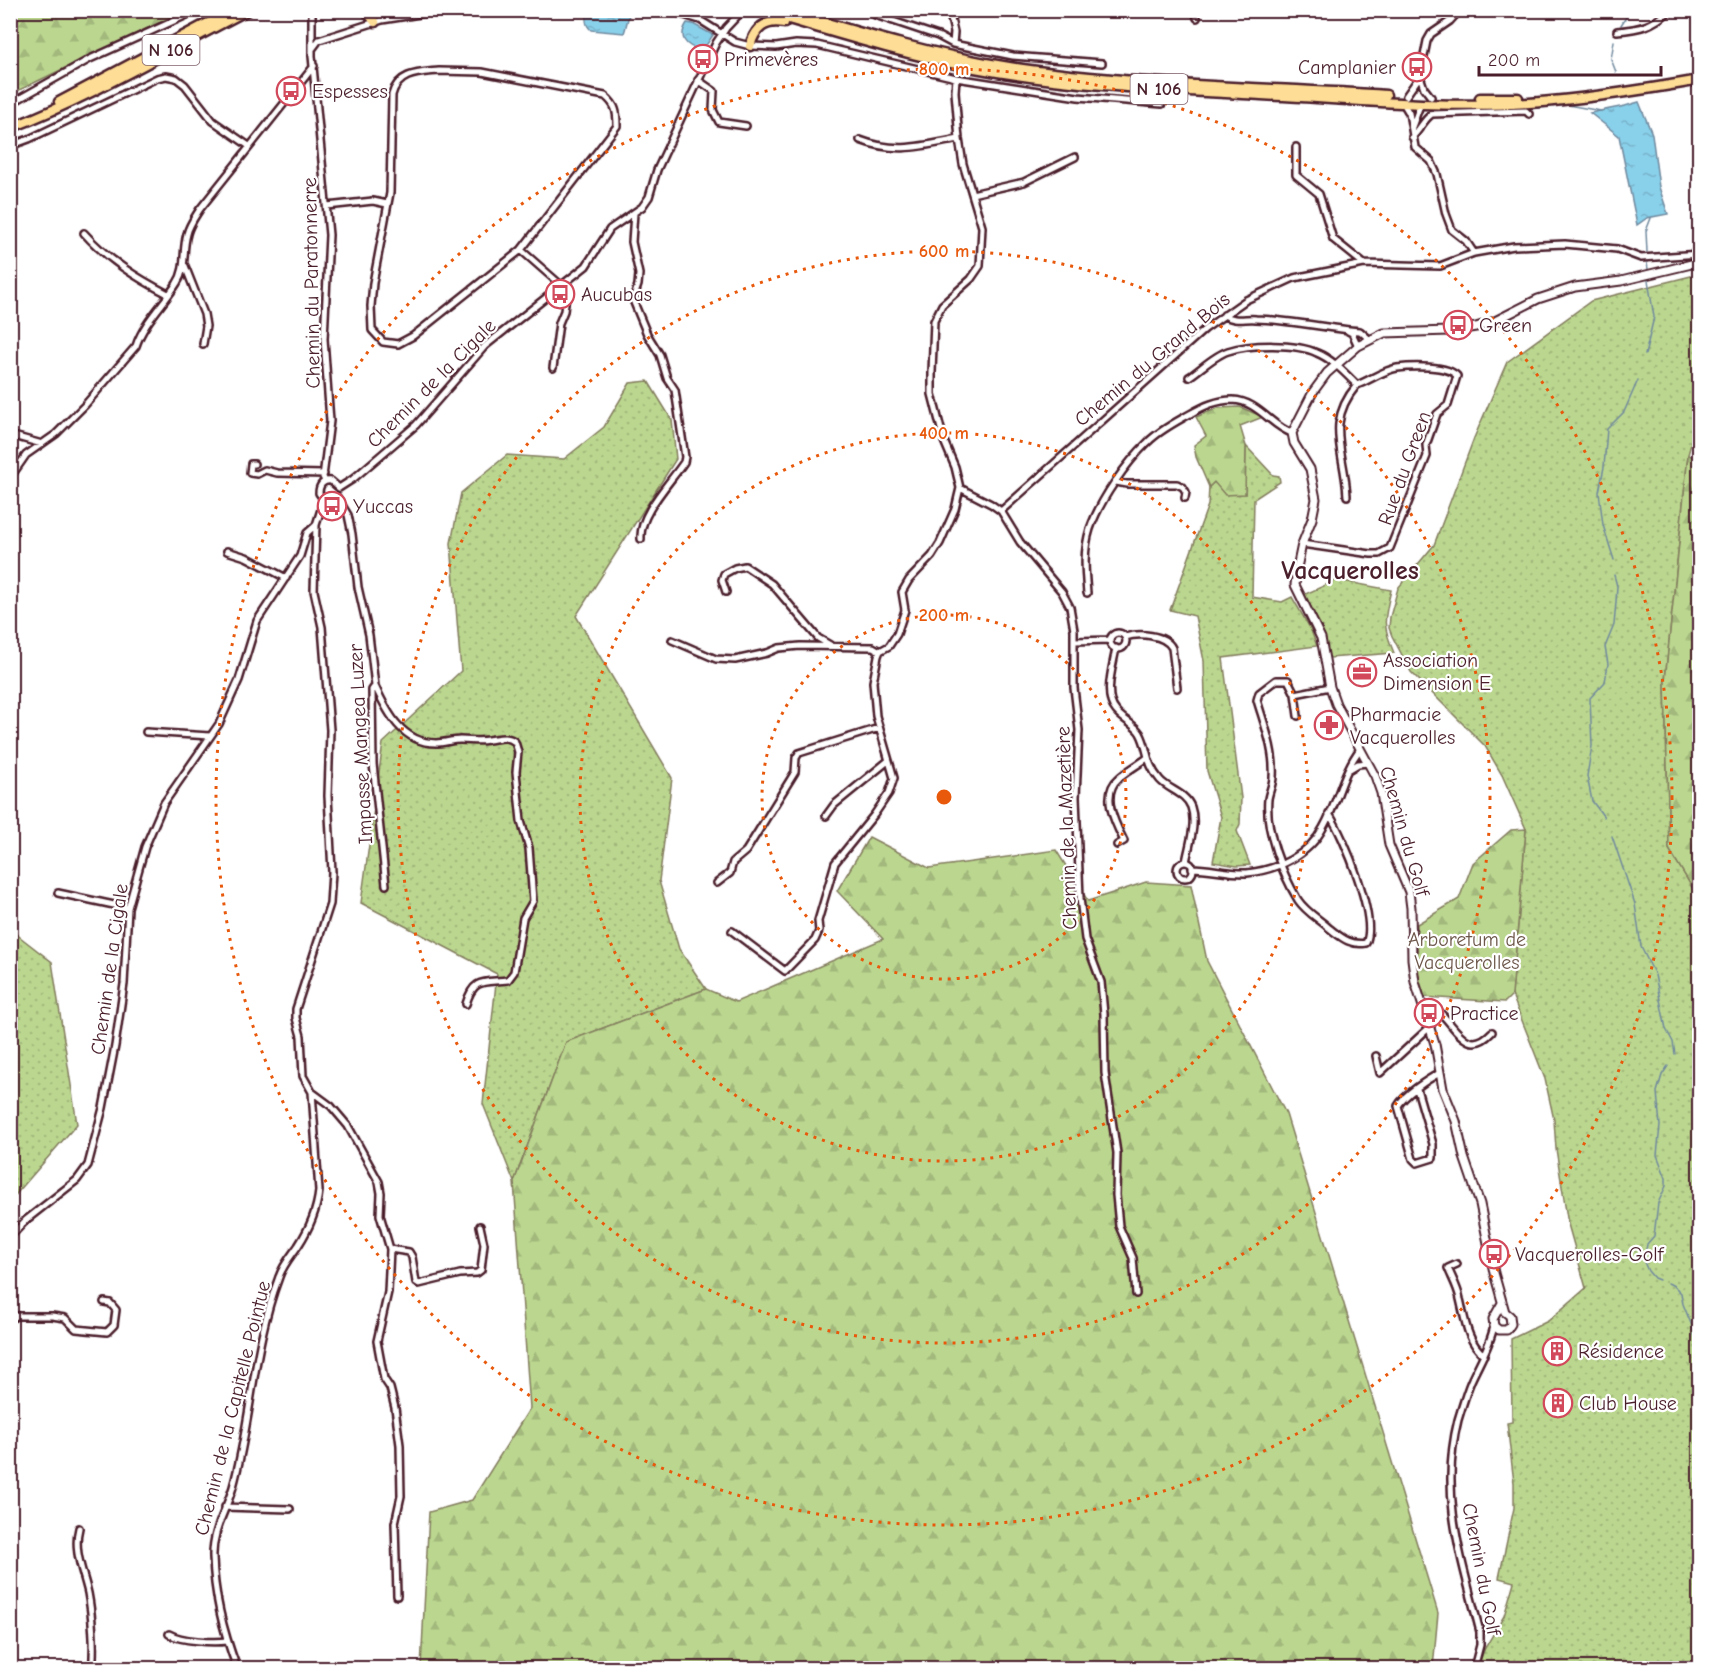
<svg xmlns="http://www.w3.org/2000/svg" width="1710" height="1679" font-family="'Comic Neue',sans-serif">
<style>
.green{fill:url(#green-dots);stroke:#827b5d;stroke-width:1.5}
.forest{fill:url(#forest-firs);stroke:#827b5d;stroke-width:1.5}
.water{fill:url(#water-ripples);stroke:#70899e;stroke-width:1.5}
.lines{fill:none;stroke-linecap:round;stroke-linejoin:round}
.stream{stroke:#70899e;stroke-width:1.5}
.street-casing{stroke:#4a1f2b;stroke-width:10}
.secondary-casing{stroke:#4a1f2b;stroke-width:11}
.primary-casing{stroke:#4a1f2b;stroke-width:13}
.street{stroke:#fff;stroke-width:5}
.secondary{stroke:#fff;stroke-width:7}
.primary{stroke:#fedd96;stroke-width:8}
.ring{fill:none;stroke:#e8590c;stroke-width:3;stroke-dasharray:3 6}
.labels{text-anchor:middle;stroke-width:4.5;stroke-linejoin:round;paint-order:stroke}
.shield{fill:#fff;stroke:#80626b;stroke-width:1.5}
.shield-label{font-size:18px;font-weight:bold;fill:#4a1f2b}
.poi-label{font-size:20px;fill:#4a1f2b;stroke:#fff;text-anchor:start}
.street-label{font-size:20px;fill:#4a1f2b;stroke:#fff}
.park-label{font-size:20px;fill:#6c5649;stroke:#fff}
.district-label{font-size:26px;font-weight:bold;fill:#4a1f2b;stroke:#fff}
.centre{fill:#e8590c;stroke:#fff;stroke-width:3}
.ring-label{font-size:18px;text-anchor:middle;font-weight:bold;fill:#e8590c;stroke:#fff;stroke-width:4.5;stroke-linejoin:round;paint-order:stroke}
</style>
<defs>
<pattern id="green-dots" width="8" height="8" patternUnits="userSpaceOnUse" patternTransform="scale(1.5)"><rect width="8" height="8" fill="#bbd78f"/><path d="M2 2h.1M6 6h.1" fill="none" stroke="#a2b87c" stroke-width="1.8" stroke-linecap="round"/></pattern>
<pattern id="forest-firs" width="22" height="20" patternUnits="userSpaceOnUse" patternTransform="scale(1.5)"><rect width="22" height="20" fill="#bbd78f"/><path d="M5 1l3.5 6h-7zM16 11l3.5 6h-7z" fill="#a2b87c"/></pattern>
<pattern id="water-ripples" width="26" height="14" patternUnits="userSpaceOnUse" patternTransform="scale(1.5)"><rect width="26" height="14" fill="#89d0ea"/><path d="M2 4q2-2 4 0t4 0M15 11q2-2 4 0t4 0" fill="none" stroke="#78b2c9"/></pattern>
</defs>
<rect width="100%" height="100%" fill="#fff"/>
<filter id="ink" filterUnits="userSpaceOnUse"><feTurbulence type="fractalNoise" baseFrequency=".0167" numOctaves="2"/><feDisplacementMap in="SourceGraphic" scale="12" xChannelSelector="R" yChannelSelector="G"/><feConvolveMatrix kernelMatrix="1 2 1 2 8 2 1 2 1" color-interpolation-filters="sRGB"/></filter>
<g filter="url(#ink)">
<path class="green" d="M1699,274V413L1688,455L1665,681L1669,849L1700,899L1699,1668H1477L1485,1648L1504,1616L1514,1582L1499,1578L1514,1508V1483L1507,1423L1512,1422L1511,1339L1548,1321L1586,1288L1568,1224L1556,1149L1554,1120L1545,1079L1512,995L1526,829L1502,775L1485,746L1411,672L1392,636L1389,628L1390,617L1398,588L1434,545L1474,438L1507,362L1591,301Z
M648,381L672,420L676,459L576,616L672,778L659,881L679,949L706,989L566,1042L514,1182L483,1104L497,974L361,903L383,743L461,671L451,543L461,493L507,455L564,459L604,427L630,383Z
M1246,446L1273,475L1279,476L1280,482L1254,499L1252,597L1282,602L1292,597L1310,628L1317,646L1223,658L1241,798L1240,824L1237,831L1250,865L1237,866L1213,862L1221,817L1207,771L1204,661L1195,616L1170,610L1208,505L1209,487L1214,482L1245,494Z
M1337,580L1391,590C1384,620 1382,624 1394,653L1329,658L1320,624L1303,595Z
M11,930L52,962L77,1124L11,1200Z"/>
<path class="forest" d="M11,11H183L11,94Z
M1240,407L1263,417L1240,426L1246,446L1245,494L1225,495L1214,482L1209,487L1196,457L1194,445L1206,436L1196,417L1218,408Z
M1688,455L1700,458L1699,899L1669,849L1665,681Z
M1526,829L1512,995L1505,1002L1423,997L1418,979L1417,924L1459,899L1473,863L1511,830Z
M869,837L929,868L1056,850L1088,901L1146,882L1191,885L1207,961L1286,1114L1438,1613L1433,1668H421L429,1512L472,1500L530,1408L514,1182L566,1042L706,989L736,1002L883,939L837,891Z"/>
<path class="water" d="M588,10L630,11L625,30L624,33L591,30C585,25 585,17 588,10Z
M687,23L693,24L713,35L707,44L700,49C685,47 678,37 687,23Z
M1639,102L1652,134L1659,187L1668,214L1647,218L1637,225L1619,136L1590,113L1625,106Z"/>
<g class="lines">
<path class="stream" d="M1621,25L1628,14L1633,10
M1614,41L1611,59L1616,72
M1528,109L1568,105L1601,111
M1647,252L1646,231L1651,218
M1647,263L1648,269
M1645,355L1654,317L1648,280
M1614,560L1603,525L1599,492L1604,467L1607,429L1624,412L1638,380
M1604,817L1592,801L1587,776L1592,746L1590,698L1605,682L1608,664L1605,647L1614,625L1616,602L1617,586L1614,575
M1612,836L1635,904L1641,947L1655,975L1666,1029L1673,1042L1675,1054
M1659,1280L1654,1278L1648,1271L1644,1262L1647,1244L1654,1236L1658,1203L1666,1186V1178L1657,1155L1660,1126L1657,1092L1662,1075L1668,1066
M1668,1283L1674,1286L1681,1293L1683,1304L1692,1326L1700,1356"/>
<g class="street-casing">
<path id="street" d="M312,10V56L329,235L324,339L330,421L323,477L325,481
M497,10H508
M668,10L700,20L735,42L750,46L776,47L796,44L817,45L956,78L1078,97L1162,104
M949,10L954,32L953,44
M1195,10L1197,18
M875,15L938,36L953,44L1013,56L1102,63
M1617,31C1641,29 1652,26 1671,10
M313,48L319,40L382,20L445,10
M439,71L482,72L605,96C616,105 617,112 617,126L521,250L413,336L398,344L383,342L372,330L371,306L373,283L390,193L392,95C398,72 420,73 439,71Z
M1420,76L1424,88L1431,97
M956,78L955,92L959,139L963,164L982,227L980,266L971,279L942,305L934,321L932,372V394L944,441L955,467L960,488L991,504L1001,511L1020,542L1062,592L1070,607L1074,630V688L1079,730L1076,797L1080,898L1085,939L1101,982L1104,1014L1105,1073L1117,1153L1116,1195L1119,1226L1133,1258L1136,1294
M698,80L714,91L713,110L719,122L746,126
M1406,96L1420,76L1427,41L1431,34L1450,21L1460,10
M1403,103L1409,113L1415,147L1431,161L1437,174L1446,214L1452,230L1466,241L1474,253
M10,104L90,59L198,10
M1412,127L1419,108L1423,103
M1412,137C1420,130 1424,119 1432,114L1526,111L1529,114
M860,140C896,154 922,146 959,139
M10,146L29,139L157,78L166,76L176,78L185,85L213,121L249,146
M1296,147V175L1319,194L1333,239L1364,264
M972,194L1024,182L1075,157
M327,206L373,201L387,204
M634,213L632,242L639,274L638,285L633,300L647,334L660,355L667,378L675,390L685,457L684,462C670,483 639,514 641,539
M84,233C108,260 137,278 168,294
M521,250L562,286
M185,266L204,314L206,326L203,344
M1224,315C1234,322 1245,318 1256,319C1291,320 1325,328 1360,331L1369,339
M1348,331L1352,333L1358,346
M553,368L559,323L564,311L568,281
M1189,377C1201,369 1215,355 1228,351C1250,344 1296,343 1317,353C1332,359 1345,373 1357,385C1370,380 1384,370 1397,368C1412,366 1448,365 1457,376L1448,405L1437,414L1426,445L1427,456L1390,548L1379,554H1371L1302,544
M10,435L42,444
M254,464H251L250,473L257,474L265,470L277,473L324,474
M10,478L26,455L56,434L85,405L136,346C144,322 164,304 177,283C187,268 182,251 187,234C189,225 195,217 200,209L314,66
M1116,482L1127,484H1177L1183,487L1186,492L1185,498
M339,488L353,479L416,425L485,346L586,266L610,229L642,207L649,197L657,170L716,43L726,28L743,10
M1347,496C1345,451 1324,424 1357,385
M337,497L348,515L352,534L358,587L369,635L372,660L375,686L372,690L373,764L386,885
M324,500L319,493C319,485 323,480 331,481L339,488
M1001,511L1205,329L1246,300L1294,278L1364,264L1440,266L1474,253L1514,246L1565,244L1617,249L1641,258L1700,254
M227,551L246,557L286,578
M726,592L722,580L724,574L735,568L745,566L772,584L818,638L830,645
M1087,593C1085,571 1083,551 1090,529C1100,500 1126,463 1148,442C1160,430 1176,422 1190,414C1204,406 1217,400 1233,400C1258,401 1272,427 1292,433
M1110 641a8 8 0 1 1 16 0a8 8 0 1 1-16 0Z
M1125,637C1139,633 1165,634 1172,648L1177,688
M672,640L716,659L735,660L767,653L779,648L800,646L873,647L880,651
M1075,641L1110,640
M1116,648C1113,666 1103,696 1116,711C1123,720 1134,724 1140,733C1149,749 1145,763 1160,780C1169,790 1186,793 1191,807C1197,824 1189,845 1186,862
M375,686C387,712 402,743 436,743C444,743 452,740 460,740C470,740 478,742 488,740C498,739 507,735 515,742L518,752L516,772L521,821L529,848L533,901L523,918L514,972L508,980C484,983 474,977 466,1004
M1295,694L1288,680H1276L1259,693L1257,700C1264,724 1275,751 1273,777C1273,784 1269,792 1268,799C1265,831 1282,873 1298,900C1306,912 1319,919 1329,928C1341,937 1350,946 1366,943C1378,919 1344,836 1329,814
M1298,716L1295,694L1330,687
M146,732L210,736
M1348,770L1358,764L1368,763
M826,816L834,805L888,761
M1117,845L1124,841C1115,823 1100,794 1119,778C1127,771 1138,765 1147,758
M1177 870a8 8 0 1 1 16 0a8 8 0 1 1-16 0Z
M1192,868C1211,868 1229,874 1247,873C1277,870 1309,855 1323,828C1338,802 1342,773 1360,749
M717,883L730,873L733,862L746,851L795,772L796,758L799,753L879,728
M58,893L128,908
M732,931L785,971L815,940L819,931L818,921L835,863L874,815L889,793L894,778L876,716L873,682L878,656L880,651L889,646L897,634L905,610L902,592L909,580L932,556L940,543L955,509L960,488
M1423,1006C1450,1002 1460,1066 1492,1032
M1376,1056L1380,1073L1431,1026
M1417,1089L1433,1144V1158L1417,1163L1413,1159L1398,1106C1404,1095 1428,1079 1440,1073
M312,1092L331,1106L348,1126L379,1182L381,1193L380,1215L390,1249L388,1292L377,1341L384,1379L390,1388L395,1408L400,1445L401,1496L395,1523L397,1596
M10,1237L26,1220L77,1180L88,1165L103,1108L115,1046L124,984L128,908L145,847L164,803L219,724L239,680L257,621L300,556L307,533L316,525L324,500
M390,1249L409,1252L412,1257L416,1282L419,1284L460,1274L477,1273L481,1270L484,1244L480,1226
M1457,1264L1448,1268C1452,1278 1458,1288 1460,1299C1465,1319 1467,1342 1484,1355
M10,1319L17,1316H52L65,1318L76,1329L107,1332L114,1325L116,1310L110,1303L104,1302
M225,1507L290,1509
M79,1528C73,1551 83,1571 88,1593C92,1614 95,1648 92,1668
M169,1634C181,1641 213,1643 227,1641
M237,1668C224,1634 214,1594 213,1557C212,1531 226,1511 233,1487C252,1418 253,1345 279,1277C283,1265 291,1256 298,1246C309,1229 317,1211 319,1191L312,1092L303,1076L301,1036L296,1018V1009L330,904L332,872L328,796L330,730L322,627L314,591L316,525
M1474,1668L1480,1645V1632C1462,1560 1439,1495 1458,1420C1462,1407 1466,1393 1471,1381C1479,1363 1490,1346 1494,1326"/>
</g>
<g class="secondary-casing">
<path id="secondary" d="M1502,1303L1493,1319L1494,1326L1499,1330H1507L1511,1324L1510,1316L1505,1312
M1505,1312L1494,1273L1480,1204L1464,1157L1456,1121L1443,1089L1435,1044L1415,982L1412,959L1411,908L1409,892L1389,845L1381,793L1375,776L1336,704L1330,687L1321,638L1295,585L1297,568L1302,544L1312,519L1316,499L1310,469L1294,443L1292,433L1313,392L1327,373L1358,346L1384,333L1450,331L1476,327L1495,321L1538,299L1575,287L1621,281L1700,262"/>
</g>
<g class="primary-casing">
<path id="primary" d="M366,10L375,22
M758,10C830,31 902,54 975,68C1070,86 1165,90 1261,95C1348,99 1442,109 1529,103C1586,99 1643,90 1700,80
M783,10C857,32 932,55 1009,67C1133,86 1261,87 1386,95
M750,46C755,29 765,19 784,23
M1480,98H1518
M59,102L206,24L235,10
M10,128C93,96 169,50 248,10"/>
</g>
<use href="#street" class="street"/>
<use href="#secondary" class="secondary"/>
<use href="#primary" class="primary"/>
</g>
</g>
<g class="ring">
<circle cx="944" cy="797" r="182"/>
<circle cx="944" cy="797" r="364"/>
<circle cx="944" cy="797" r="546"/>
<circle cx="944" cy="797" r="728"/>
</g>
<defs>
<g id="bus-ring" transform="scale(1.5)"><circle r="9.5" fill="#fff" stroke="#d1495b" stroke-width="1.5"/><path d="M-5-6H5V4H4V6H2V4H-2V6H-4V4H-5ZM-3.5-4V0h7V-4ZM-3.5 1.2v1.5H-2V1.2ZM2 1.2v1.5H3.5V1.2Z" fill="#d1495b"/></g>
<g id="office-ring" transform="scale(1.5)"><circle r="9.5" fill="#fff" stroke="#d1495b" stroke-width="1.5"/><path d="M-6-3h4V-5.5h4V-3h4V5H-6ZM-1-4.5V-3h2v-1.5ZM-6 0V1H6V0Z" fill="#d1495b"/></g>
<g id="pharmacy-ring" transform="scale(1.5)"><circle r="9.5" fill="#fff" stroke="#d1495b" stroke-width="1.5"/><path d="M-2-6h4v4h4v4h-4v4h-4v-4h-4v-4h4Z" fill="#d1495b"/></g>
<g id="building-ring" transform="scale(1.5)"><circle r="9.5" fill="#fff" stroke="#d1495b" stroke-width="1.5"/><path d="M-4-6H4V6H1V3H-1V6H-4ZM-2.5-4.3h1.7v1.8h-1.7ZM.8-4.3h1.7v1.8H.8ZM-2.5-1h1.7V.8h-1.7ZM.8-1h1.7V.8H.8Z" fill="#d1495b"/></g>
</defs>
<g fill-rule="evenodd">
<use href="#bus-ring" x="703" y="59"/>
<use href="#bus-ring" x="1417" y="67"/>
<use href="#bus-ring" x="291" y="91"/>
<use href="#bus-ring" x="560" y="294"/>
<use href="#bus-ring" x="1458" y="325"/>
<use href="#bus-ring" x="332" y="506"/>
<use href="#office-ring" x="1362" y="672"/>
<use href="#pharmacy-ring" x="1329" y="725"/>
<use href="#bus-ring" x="1429" y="1013"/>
<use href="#bus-ring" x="1494" y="1254"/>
<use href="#building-ring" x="1557" y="1351"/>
<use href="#building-ring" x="1558" y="1403"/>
</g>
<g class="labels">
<g class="shield">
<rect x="142.5" y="35" width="57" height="30" rx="4.5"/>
<rect x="1130.5" y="74" width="57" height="30" rx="4.5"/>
</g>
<g class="shield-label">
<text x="171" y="56">N 106</text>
<text x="1159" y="95">N 106</text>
</g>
<g class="poi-label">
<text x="724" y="66">Primevères</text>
<text x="1396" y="74" text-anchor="end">Camplanier</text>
<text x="312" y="98">Espesses</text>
<text x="581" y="301">Aucubas</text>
<text x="1479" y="332">Green</text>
<text x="353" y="513">Yuccas</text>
<text x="1383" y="667">Association<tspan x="1383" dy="23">Dimension E</tspan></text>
<text x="1350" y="721">Pharmacie<tspan x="1350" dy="23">Vacquerolles</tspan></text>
<text x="1450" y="1020">Practice</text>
<text x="1515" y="1261">Vacquerolles-Golf</text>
<text x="1578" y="1358">Résidence</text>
<text x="1579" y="1410">Club House</text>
</g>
<g class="street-label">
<text transform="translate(311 283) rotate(-91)" y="7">Chemin du Paratonnerre</text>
<text transform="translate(1152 359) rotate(-40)" y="7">Chemin du Grand Bois</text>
<text transform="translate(431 383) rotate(-45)" y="7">Chemin de la Cigale</text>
<text transform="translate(1404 468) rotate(-70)" y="7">Rue du Green</text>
<text transform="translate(360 744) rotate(-93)" y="7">Impasse Mangea Luzer</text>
<text transform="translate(1066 828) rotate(-92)" y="7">Chemin de la Mazetière</text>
<text transform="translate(1405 831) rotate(74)" y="7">Chemin du Golf</text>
<text transform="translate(109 969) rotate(-82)" y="7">Chemin de la Cigale</text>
<text transform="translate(232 1408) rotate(-76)" y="7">Chemin de la Capitelle Pointue</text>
<text transform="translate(1482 1569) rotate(79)" y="7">Chemin du Golf</text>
</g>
<g class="park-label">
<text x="1467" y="946">Arboretum de<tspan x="1467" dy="23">Vacquerolles</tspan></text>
</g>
<g class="district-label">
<text x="1350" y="579">Vacquerolles</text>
</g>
</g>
<circle cx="944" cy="797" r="9" class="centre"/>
<g class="ring-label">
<text x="944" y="75">800 m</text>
<text x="944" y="257">600 m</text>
<text x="944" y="439">400 m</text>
<text x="944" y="621">200 m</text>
</g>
<rect width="1710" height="1679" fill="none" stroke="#fff" stroke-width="36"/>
<rect x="18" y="18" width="1674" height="1643" fill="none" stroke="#4a1f2b" stroke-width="2" filter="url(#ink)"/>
<path d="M1479 66v9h182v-9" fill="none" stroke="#4a1f2b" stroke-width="3"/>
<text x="1488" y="66" font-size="18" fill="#4a1f2b" stroke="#ffffff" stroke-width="4.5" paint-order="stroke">200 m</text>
</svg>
